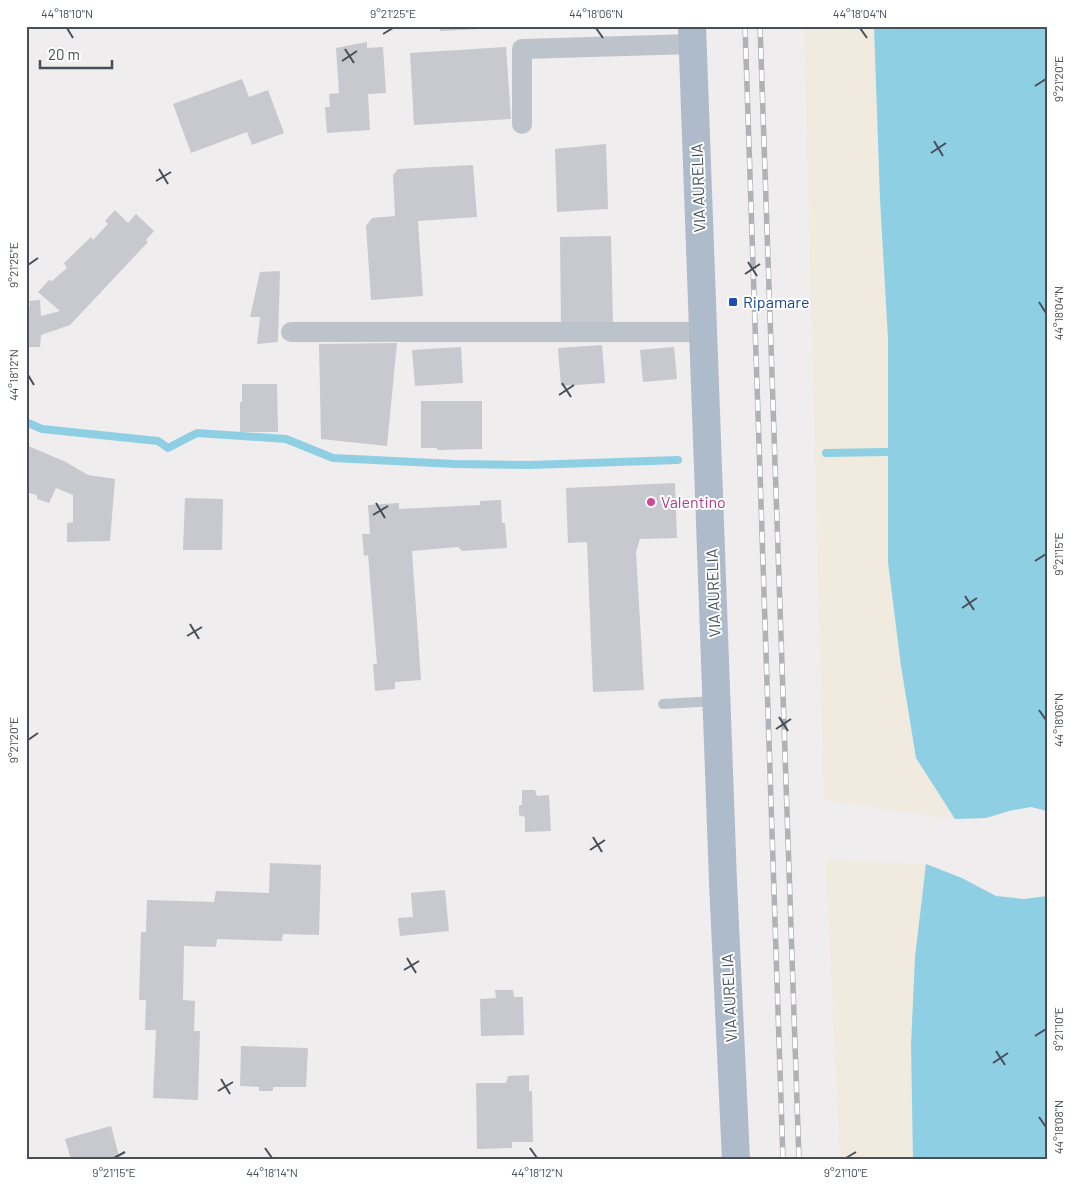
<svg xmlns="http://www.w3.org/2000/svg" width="1073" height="1186" font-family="Barlow,sans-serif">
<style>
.sand{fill:#f0ebde}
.water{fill:#8ecfe4}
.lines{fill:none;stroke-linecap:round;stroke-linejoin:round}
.stream{stroke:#8ecfe4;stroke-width:8}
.building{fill:#c7c9cf}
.service{stroke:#bcc3cb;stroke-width:10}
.minor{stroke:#bcc3cb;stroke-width:20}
.primary{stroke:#aebbca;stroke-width:28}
.rail-casing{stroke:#afb2b7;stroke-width:5.5}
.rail{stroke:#fff;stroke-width:4;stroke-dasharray:11;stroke-linecap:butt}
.ticks{fill:none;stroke:#474f58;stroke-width:2}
.transit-dot{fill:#1a4fb4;stroke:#fff;stroke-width:2}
.hotel-dot{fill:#d1479c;stroke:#fff;stroke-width:2}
.labels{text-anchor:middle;stroke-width:4;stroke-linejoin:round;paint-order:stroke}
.street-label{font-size:16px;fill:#474f58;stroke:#fff}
.transit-label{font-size:16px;fill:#164399;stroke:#fff;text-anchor:start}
.hotel-label{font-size:16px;fill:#b23c85;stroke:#fff;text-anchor:start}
.neatline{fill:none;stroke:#474f58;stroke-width:2}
.ticks-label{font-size:12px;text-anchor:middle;fill:#474f58}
</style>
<rect width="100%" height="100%" fill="#efeded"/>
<path class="sand" d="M804,26H874L880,199L888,339V562L901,666L916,758L955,819L824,800Z
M826,861L926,864L911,1045L913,1160H840Z"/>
<path class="water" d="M874,26H1047V811L1031,807L1009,811L986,818L955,819L916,758L901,666L888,562V339L880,199Z
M926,864L962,878L996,896L1024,899L1047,896V1160H913L911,1045L915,957Z"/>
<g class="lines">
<path class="stream" d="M26,422L42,429L158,441L168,448L197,433L286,439L333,458L455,464L530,465L678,460
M826,453L888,452"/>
</g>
<path class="building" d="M440,26H500V28L440,31Z
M367,42V48L383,47L386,93L368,94L370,130L327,133L325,107H330L329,94L339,93L336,48Z
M506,47L511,119L414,125L410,53Z
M242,79L249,97L268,90L284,133L252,145L247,132L191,153L173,104Z
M606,144L608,209L557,212L555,149Z
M473,165L477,217L418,221L423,296L371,300L366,226L372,218L395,216L393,175L398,169Z
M115,210L128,223L136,214L154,231L146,240L148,242L70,325L41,335L40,347H26V306H30L29,301L40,300L41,316L60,311L38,292L49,280L52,281L67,268L64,263L91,237L93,240L108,224L105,221Z
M611,236L613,324H561L560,237Z
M280,271L278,342L257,344L260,317H250L260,272Z
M397,343L387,446L321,439L319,344Z
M602,345L605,383L561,386L558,348Z
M461,347L463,383L415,386L412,350Z
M674,347L677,379L643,382L640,350Z
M242,384H277L278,432H240V402H242Z
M421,401H482V449L437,450V448H421Z
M26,445L66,462L88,475L115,479L110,541L67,542V523L73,522V495L56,488L49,503L37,499V495L26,492Z
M675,483L677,538L640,539L636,552L644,690L593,692L587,542L568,543L566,488Z
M185,498L223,499L222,550H183Z
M501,500L502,523H505L507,548L462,551L458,547L412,551L421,680L395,682V689L375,691L373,664H377L368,555L364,556L362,534H370L368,505L399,503V509L480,505V501Z
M522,790H535L537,796L549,795L551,831L525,832V817L519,815V805H522Z
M270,863L321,865L319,935L283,934L282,941L217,939L216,947L184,946L183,1000L195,1001L194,1031H200L198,1100L153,1098L156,1030H145L146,1000H139L141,932H146L147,900L214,902L216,891L269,893Z
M445,890L449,931L400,936L398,918L413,917L411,893Z
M495,990H513L514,997H523L524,1035L481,1036L480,999L496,998Z
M241,1046L308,1048L306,1087H273V1091H259V1087L240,1086Z
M529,1075V1091H532L533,1142H512V1148L477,1149L476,1083H506L508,1076Z
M111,1126L120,1160H71L65,1139Z"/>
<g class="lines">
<path class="service" d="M663,704L716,701"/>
<path class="minor" d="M522,124V49L693,44
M291,332H704"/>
<path class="primary" d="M692,26L723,882L736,1160"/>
<g class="rail-casing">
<path id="rail" d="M745,26L783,1160
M760,26L799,1160"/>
</g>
<use href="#rail" class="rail"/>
</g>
<path class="ticks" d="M67,28L73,38M596,28L603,38M860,28L867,38M383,34L393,28M345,49L354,63M342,61L357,51M1035,86L1046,79M934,141L943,156M931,153L946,143M159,169L168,184M156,181L171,172M748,262L757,276M28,265L38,258M745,274L760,264M1039,302L1046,313M28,375L34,385M562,383L571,397M559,395L574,385M376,503L385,518M373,515L388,506M1035,561L1046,554M965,596L974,610M962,608L977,598M190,624L199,639M187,636L202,627M1039,710L1046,720M779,717L788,731M776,729L791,719M28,740L38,733M593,837L602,852M590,850L605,840M407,958L416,973M404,970L419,961M1035,1036L1046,1029M996,1051L1005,1065M993,1063L1008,1053M221,1079L230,1094M218,1091L233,1082M1039,1117L1046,1127M265,1148L272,1158M530,1148L537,1158M114,1158L125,1152M846,1158L856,1152"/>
<rect class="transit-dot" x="728" y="297" width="10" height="10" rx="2.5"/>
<circle class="hotel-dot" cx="651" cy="502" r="5"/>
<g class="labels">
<g class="street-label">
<text transform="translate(698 188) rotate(-92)" y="6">VIA AURELIA</text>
<text transform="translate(713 593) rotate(-92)" y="6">VIA AURELIA</text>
<text transform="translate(729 998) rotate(-93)" y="6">VIA AURELIA</text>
</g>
<g class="transit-label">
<text x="743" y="308">Ripamare</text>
</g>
<g class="hotel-label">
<text x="661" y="508">Valentino</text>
</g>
</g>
<rect width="1073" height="1186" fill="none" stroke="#ffffff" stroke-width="55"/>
<path d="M40 60v8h72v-8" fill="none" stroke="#474f58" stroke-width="2.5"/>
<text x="48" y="60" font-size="15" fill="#474f58" stroke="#ffffff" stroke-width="4" paint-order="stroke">20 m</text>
<rect x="28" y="28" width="1018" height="1130" class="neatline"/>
<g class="ticks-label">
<text x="67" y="18">44°18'10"N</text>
<text x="393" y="18">9°21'25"E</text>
<text x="596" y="18">44°18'06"N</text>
<text x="860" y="18">44°18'04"N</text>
<text transform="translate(1059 79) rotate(-90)" y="4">9°21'20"E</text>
<text transform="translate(14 265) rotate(-90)" y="4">9°21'25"E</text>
<text transform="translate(1059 313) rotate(-90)" y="4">44°18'04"N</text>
<text transform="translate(14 375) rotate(-90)" y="4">44°18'12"N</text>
<text transform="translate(1059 554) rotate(-90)" y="4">9°21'15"E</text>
<text transform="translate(1059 720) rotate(-90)" y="4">44°18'06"N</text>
<text transform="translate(14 740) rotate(-90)" y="4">9°21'20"E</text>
<text transform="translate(1059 1029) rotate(-90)" y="4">9°21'10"E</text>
<text transform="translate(1059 1127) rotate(-90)" y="4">44°18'08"N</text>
<text x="114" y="1177">9°21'15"E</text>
<text x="272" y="1177">44°18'14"N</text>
<text x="537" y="1177">44°18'12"N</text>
<text x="846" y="1177">9°21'10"E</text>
</g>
</svg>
